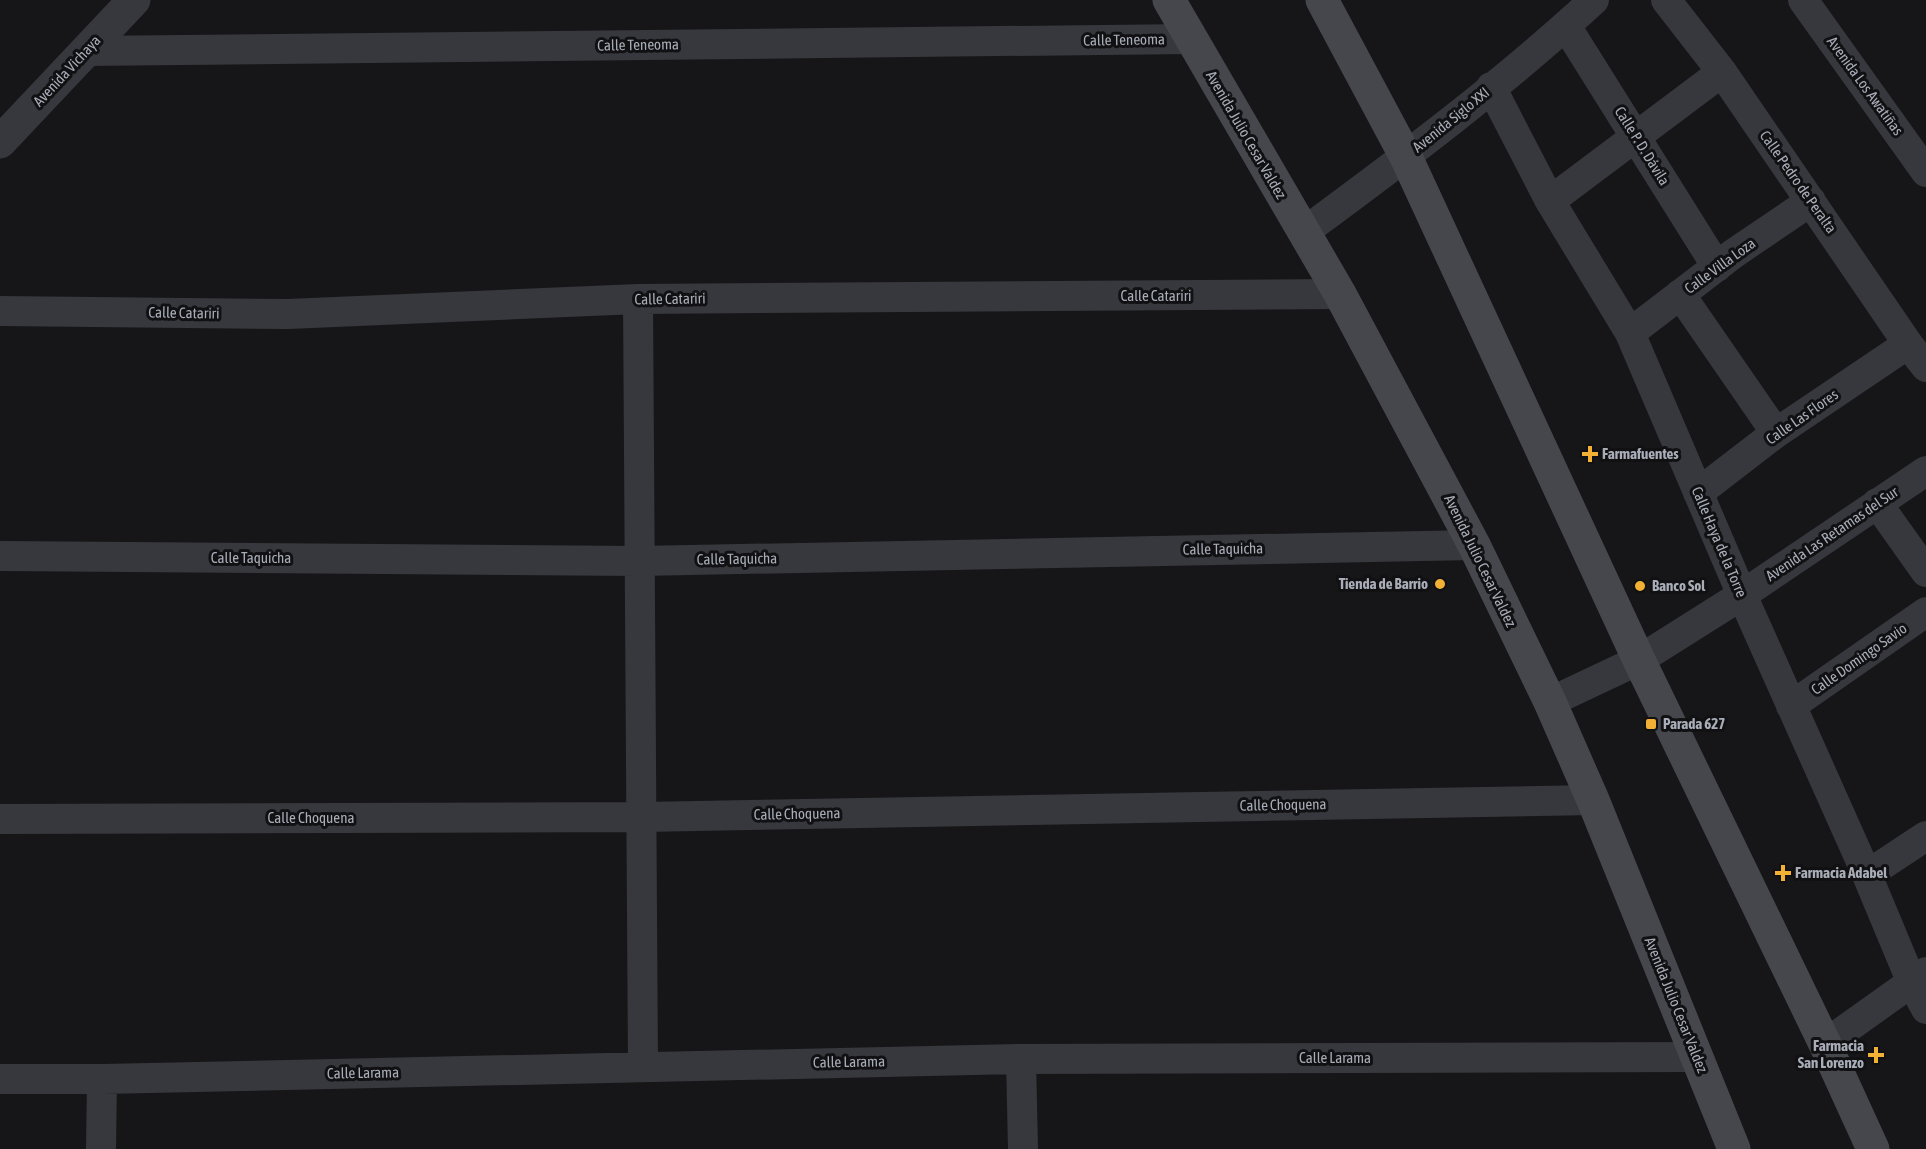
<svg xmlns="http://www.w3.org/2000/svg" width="1926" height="1149" font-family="'Asap Condensed',sans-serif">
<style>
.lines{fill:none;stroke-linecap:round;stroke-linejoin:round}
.minor{stroke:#37383d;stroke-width:30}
.tertiary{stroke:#37383d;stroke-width:33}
.secondary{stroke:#45474d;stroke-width:33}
.poi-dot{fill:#f2b134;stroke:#111113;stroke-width:2}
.labels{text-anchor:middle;stroke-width:6;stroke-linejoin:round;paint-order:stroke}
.street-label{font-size:15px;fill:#a8adb8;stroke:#111113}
.poi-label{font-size:15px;font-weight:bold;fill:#a8adb8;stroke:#111113;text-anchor:start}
</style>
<rect width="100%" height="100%" fill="#161618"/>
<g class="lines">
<path class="minor" d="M1666,0L1722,72L1908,344L1926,367
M1803,0L1926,172
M1566,26L1717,267
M85,51L1190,39
M1491,87L1550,201L1630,333L1742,595L1867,875L1912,983L1926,1009
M1550,201L1722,72
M1304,232C1403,159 1503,84 1594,0
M1680,294L1776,433
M638,299L643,1066
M0,311L288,314L638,299L1340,294
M1630,333L1733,254L1811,201
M1698,493L1776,433L1908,344
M1877,503L1926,572
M0,556L640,561L1474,545
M1550,702L1639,660L1742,595L1926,471
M1791,706L1926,612
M0,819L642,817L1593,800
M1867,875L1926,836
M1825,1044L1926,972
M1021,1059L1023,1149
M0,1079H102L1021,1059L1698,1057
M101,1149L102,1079"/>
<path class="tertiary" d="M0,142L134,0"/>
<path class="secondary" d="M1169,0L1340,294L1474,545L1550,702L1593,800L1734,1149
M1322,0L1406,157L1639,660L1825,1044L1873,1149"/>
</g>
<g class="poi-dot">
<path d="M1587 445h6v6h6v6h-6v6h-6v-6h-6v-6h6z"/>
<circle cx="1440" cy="584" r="6"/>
<circle cx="1640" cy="586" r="6"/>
<rect x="1645" y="718" width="12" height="12" rx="3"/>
<path d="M1780 864h6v6h6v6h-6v6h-6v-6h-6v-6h6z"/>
<path d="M1873 1046h6v6h6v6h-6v6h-6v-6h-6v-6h6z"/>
</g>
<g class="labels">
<g class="street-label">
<text transform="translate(1124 40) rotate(-1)" y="5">Calle Teneoma</text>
<text transform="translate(638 45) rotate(-1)" y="5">Calle Teneoma</text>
<text transform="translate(67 71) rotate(-47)" y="5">Avenida Vichaya</text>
<text transform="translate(1865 86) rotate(54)" y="5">Avenida Los Awatiñas</text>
<text transform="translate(1451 120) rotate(-39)" y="5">Avenida Siglo XXI</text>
<text transform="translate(1246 135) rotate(60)" y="5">Avenida Julio Cesar Valdez</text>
<text transform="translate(1642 146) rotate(58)" y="5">Calle P. D. Dávila</text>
<text transform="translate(1798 182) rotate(55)" y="5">Calle Pedro de Peralta</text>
<text transform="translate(1720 266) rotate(-36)" y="5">Calle Villa Loza</text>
<text x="1156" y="301">Calle Catariri</text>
<text transform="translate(670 299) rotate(-1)" y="5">Calle Catariri</text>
<text transform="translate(184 313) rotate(1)" y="5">Calle Catariri</text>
<text transform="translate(1802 417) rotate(-35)" y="5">Calle Las Flores</text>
<text transform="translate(1832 534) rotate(-34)" y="5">Avenida Las Retamas del Sur</text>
<text transform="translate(1719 542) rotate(67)" y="5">Calle Haya de la Torre</text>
<text transform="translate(1223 549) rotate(-1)" y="5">Calle Taquicha</text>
<text x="251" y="563">Calle Taquicha</text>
<text transform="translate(737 559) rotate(-1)" y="5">Calle Taquicha</text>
<text transform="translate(1480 561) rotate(64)" y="5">Avenida Julio Cesar Valdez</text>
<text transform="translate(1859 659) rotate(-35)" y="5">Calle Domingo Savio</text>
<text transform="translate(1283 805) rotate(-1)" y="5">Calle Choquena</text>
<text transform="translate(797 814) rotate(-1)" y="5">Calle Choquena</text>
<text x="311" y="823">Calle Choquena</text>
<text transform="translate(1676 1005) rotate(68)" y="5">Avenida Julio Cesar Valdez</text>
<text x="1335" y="1063">Calle Larama</text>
<text transform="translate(849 1062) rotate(-1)" y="5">Calle Larama</text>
<text transform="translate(363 1073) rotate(-1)" y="5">Calle Larama</text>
</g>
<g class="poi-label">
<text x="1602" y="459">Farmafuentes</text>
<text x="1428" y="589" text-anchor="end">Tienda de Barrio</text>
<text x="1652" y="591">Banco Sol</text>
<text x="1663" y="729">Parada 627</text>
<text x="1795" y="878">Farmacia Adabel</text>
<text x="1864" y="1051" text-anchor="end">Farmacia<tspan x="1864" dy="17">San Lorenzo</tspan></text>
</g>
</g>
</svg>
